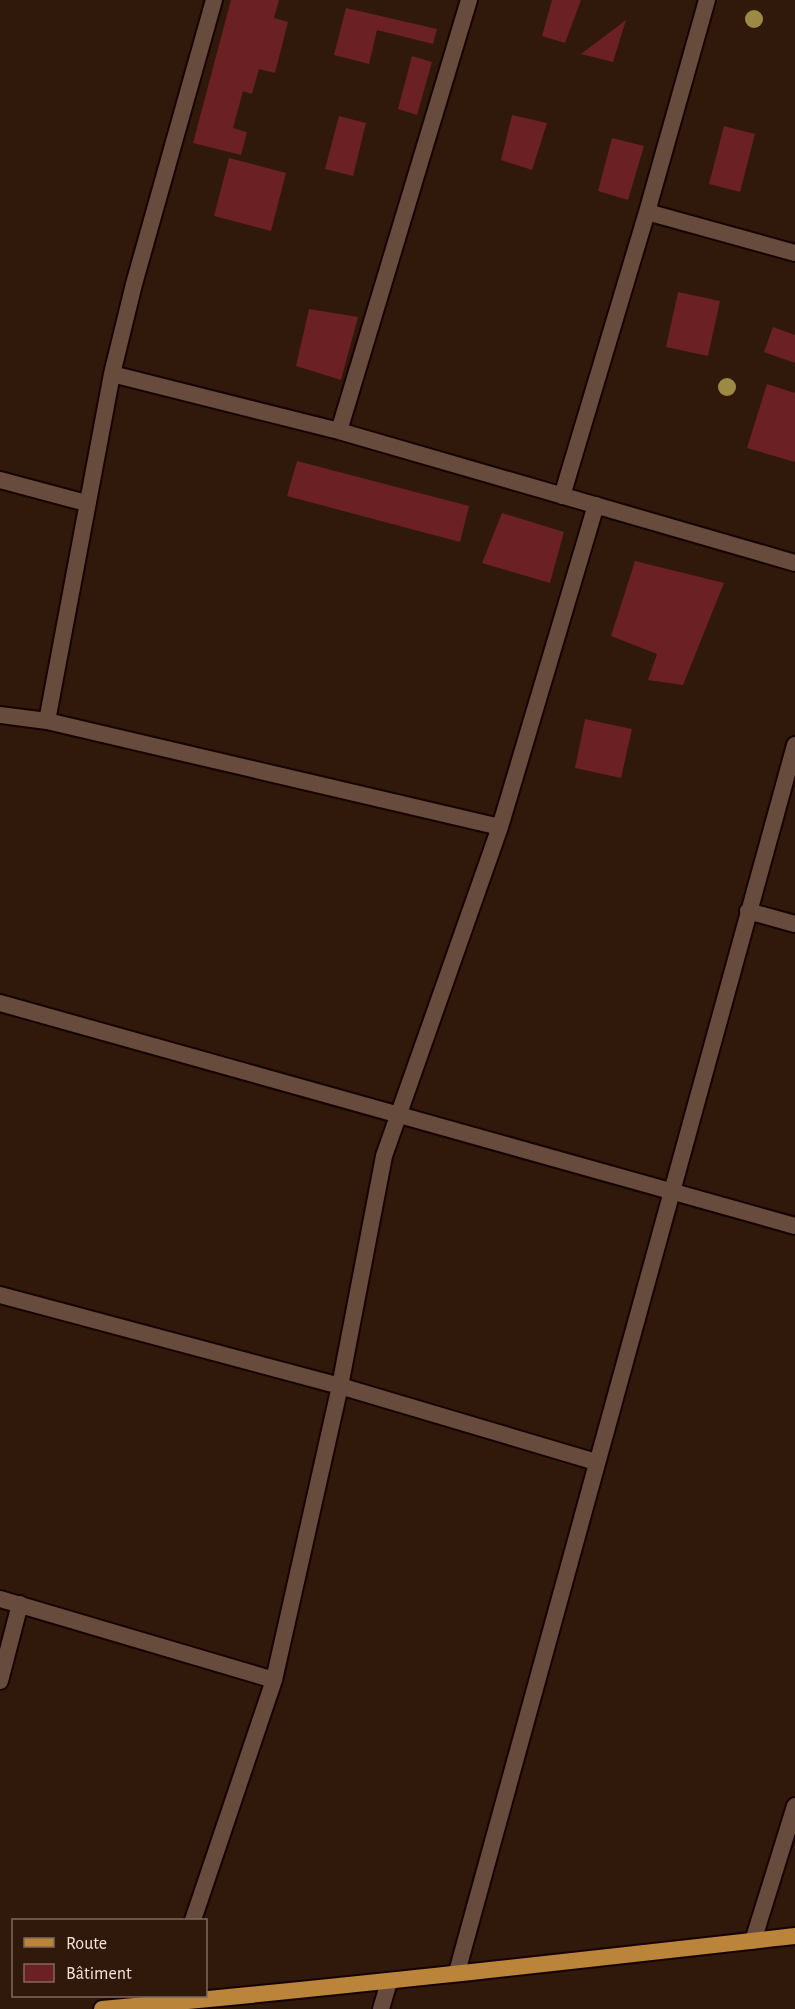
<svg xmlns="http://www.w3.org/2000/svg" width="795" height="2009" font-family="'Alegreya Sans',sans-serif">
<style>
.building{fill:#6b2024}
.lines{fill:none;stroke-linecap:round;stroke-linejoin:round}
.minor-casing{stroke:#170300;stroke-width:20}
.primary-casing{stroke:#170300;stroke-width:20}
.minor{stroke:#674b3c;stroke-width:16}
.primary{stroke:#ba853b;stroke-width:16}
.tree{fill:#9c8944}
</style>
<rect width="100%" height="100%" fill="#30180b"/>
<path class="building" d="M231,0H279L274,18L288,22L275,73L259,69L252,94L243,91L233,128L247,132L241,155L193,143Z
M552,0H581L565,43L542,36Z
M346,8L437,29L433,44L377,30L369,64L334,55Z
M626,20L613,62L581,54Z
M412,56L432,62L417,115L398,109Z
M512,115L547,123L532,170L501,160Z
M339,116L366,123L353,176L325,169Z
M724,126L755,134L740,192L709,184Z
M612,138L644,146L628,200L598,191Z
M229,158L286,173L271,231L214,216Z
M678,292L720,301L708,356L666,347Z
M309,309L358,317L341,380L296,366Z
M773,327L795,335V363L764,352Z
M767,384L795,393V462L747,448Z
M297,461L469,506L460,542L287,496Z
M502,513L564,532L550,583L482,563Z
M635,561L724,583L683,685L648,680L657,654L611,636Z
M585,719L632,729L621,778L575,768Z"/>
<g class="lines">
<g class="minor-casing">
<path id="minor" d="M647,212L795,253
M112,374L339,431L795,563
M339,431L469,0
M0,480L86,503
M562,496L647,212L707,0
M0,715L47,721L500,827
M47,721L112,374L134,284L214,0
M748,911L795,924
M0,1003L795,1226
M0,1295L340,1386L596,1462
M0,1599L274,1680
M0,1681L20,1604
M193,1920L274,1680L340,1386L384,1156L500,827L596,505
M753,1941L795,1806
M457,1972L795,745
M381,2009L389,1982"/>
</g>
<g class="primary-casing">
<path id="primary" d="M102,2009C334,1988 564,1962 795,1936"/>
</g>
<use href="#minor" class="minor"/>
<use href="#primary" class="primary"/>
</g>
<g class="tree">
<circle cx="754" cy="19" r="9"/>
<circle cx="727" cy="387" r="9"/>
</g>
<rect x="12" y="1919" width="195" height="78" fill="#30180b" stroke="#7f695e" stroke-width="1.5"/>
<rect x="24" y="1938" width="30" height="9" fill="#ba853b" stroke="#7f695e" stroke-width="1.5"/>
<text x="66" y="1949" font-size="18" fill="#f5e3da">Route</text>
<rect x="24" y="1964" width="30" height="18" fill="#6b2024" stroke="#7f695e" stroke-width="1.5"/>
<text x="66" y="1979" font-size="18" fill="#f5e3da">Bâtiment</text>
</svg>
